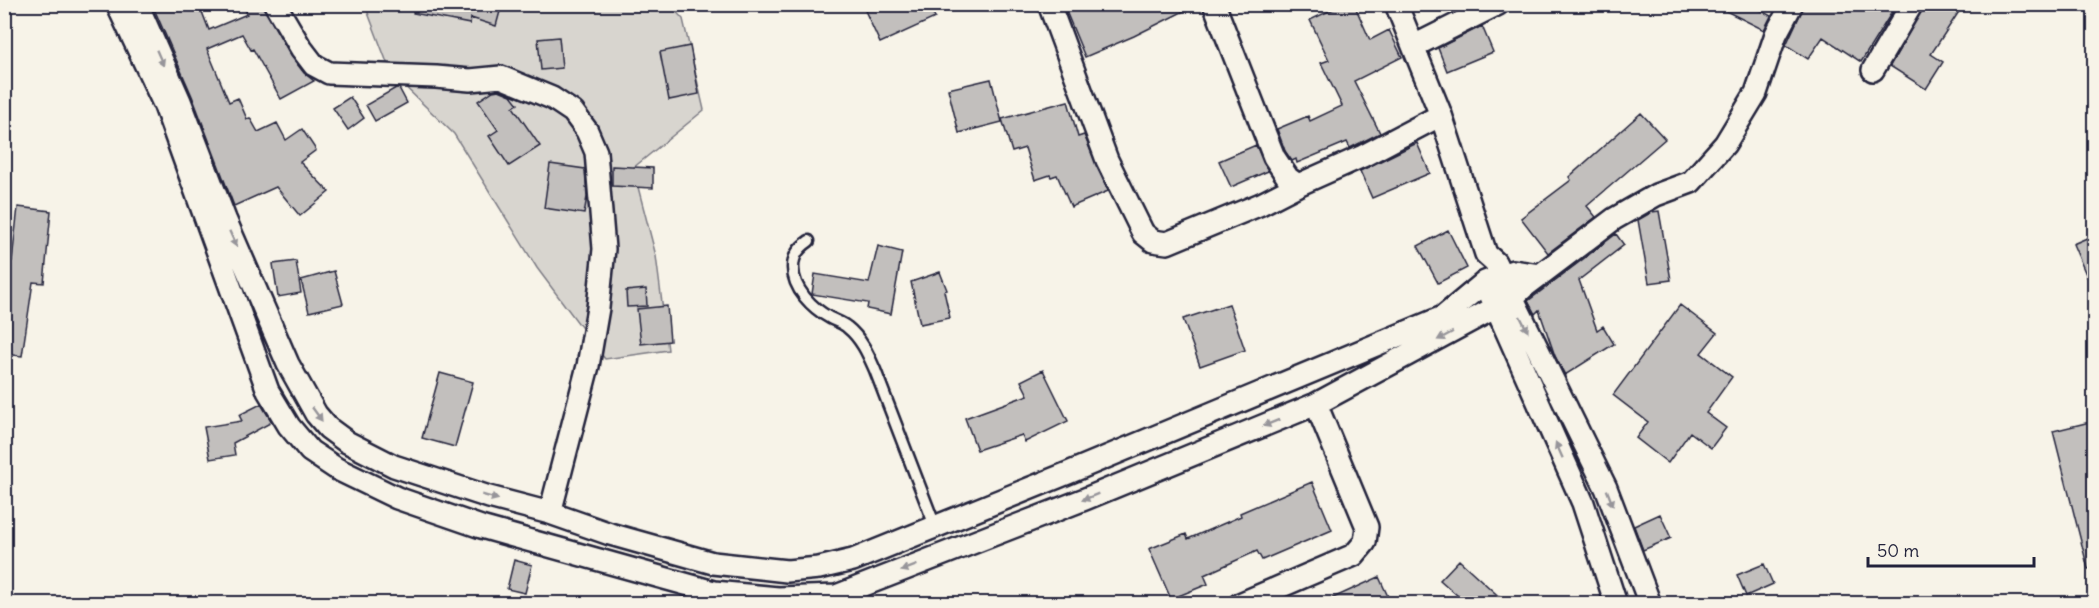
<svg xmlns="http://www.w3.org/2000/svg" width="2099" height="608" font-family="Delius,sans-serif">
<style>
.green{fill:#d8d5cf;stroke:#7d7c85;stroke-width:1.5}
.building{fill:#c2bfbd;stroke:#22223b;stroke-width:1.5}
.lines{fill:none;stroke-linecap:round;stroke-linejoin:round}
.service-casing{stroke:#22223b;stroke-width:15}
.minor-casing{stroke:#22223b;stroke-width:26}
.service{stroke:#f7f3e8;stroke-width:10}
.minor{stroke:#f7f3e8;stroke-width:21}
.oneway{fill:#97959a}
</style>
<rect width="100%" height="100%" fill="#f7f3e8"/>
<filter id="ink" filterUnits="userSpaceOnUse"><feTurbulence type="fractalNoise" baseFrequency=".0167" numOctaves="2"/><feDisplacementMap in="SourceGraphic" scale="12" xChannelSelector="R" yChannelSelector="G"/><feConvolveMatrix kernelMatrix="1 2 1 2 8 2 1 2 1" color-interpolation-filters="sRGB"/></filter>
<g filter="url(#ink)">
<path class="green" d="M669,4L683,19L704,110L633,168L656,256L668,350L605,359L537,268L454,134L391,73L365,5Z"/>
<path class="building" d="M152,4H199L209,30L247,14L243,4H262L291,56L304,73L314,81L281,99L253,49L251,50L242,34L207,49L229,102L238,98L247,119L250,118L258,132L277,123L286,140L302,129L316,150L300,162L329,192L300,216L276,187L234,206L192,96Z
M414,4H502L496,26L471,18L470,24L413,13Z
M862,4H928L935,18L880,43Z
M1063,4H1198L1134,36L1085,57Z
M1344,4H1354L1370,40L1389,30L1402,57L1354,81L1380,133L1350,148L1347,142L1297,163L1296,159L1292,161L1285,151L1277,129L1308,116L1310,121L1342,106L1321,63L1329,60L1310,20Z
M1712,4H1750L1771,16L1764,30Z
M1805,4H1897L1861,62L1823,37L1808,59L1786,45Z
M1925,4H1964L1931,54L1943,62L1926,89L1890,66Z
M1482,26L1493,52L1447,71L1438,48Z
M559,37L562,68L541,70L538,39Z
M690,46L699,94L669,100L660,52Z
M991,79L1002,122L959,133L948,89Z
M396,88H399L407,103L375,121L366,105Z
M499,90L511,95L518,104L513,107L540,146L509,166L489,136L498,130L478,101L493,91Z
M350,97L364,118L348,130L333,108Z
M1068,101L1078,137L1084,135L1108,191L1071,207L1057,175L1051,177L1050,175L1035,180L1025,148L1012,152L1002,119Z
M1641,113L1665,139L1587,206L1596,217L1548,253L1521,218L1571,180L1569,177Z
M1417,143L1430,173L1372,198L1360,171Z
M1256,145L1268,171L1231,187L1219,161Z
M550,164L585,169L587,197L584,214L544,208Z
M612,166L653,168V188L612,186Z
M18,207L51,211L44,283L33,282L22,356L4,354V322L11,278L4,277V260L12,261Z
M1659,211L1671,280L1649,283L1638,220L1652,212Z
M1448,230L1467,268L1438,283L1418,246Z
M1616,234L1624,245L1579,280L1597,330L1603,326L1614,344L1565,375L1555,356L1539,310L1535,314L1528,301Z
M2094,235V293L2073,244Z
M878,246L902,252L891,314L867,309L868,303L812,294L815,274L869,283Z
M296,261L301,293L278,297L273,264Z
M334,271L343,304L309,312L301,280Z
M940,272L947,290L944,291L950,318L920,324L911,282Z
M646,289L647,306L627,307L626,291Z
M1229,304L1245,350L1200,366L1183,319Z
M1680,305L1717,333L1701,353L1732,377L1706,413L1726,428L1711,448L1690,432L1668,463L1636,438L1648,422L1613,395Z
M667,306L670,341L641,344L637,309Z
M1043,370L1068,421L1025,442L1022,435L977,450L965,418L1028,395L1021,381Z
M440,373L473,382L455,447L422,438Z
M261,404L272,422L233,443L235,455L210,459L204,427L242,421L239,415Z
M2094,421V568L2088,569L2053,431Z
M1312,482L1332,530L1262,560L1257,551L1204,575L1208,584L1171,599L1149,549L1186,534L1188,539L1241,516L1240,513Z
M1660,514L1671,538L1643,550L1634,526Z
M514,560L532,565L525,593L507,589Z
M1459,560L1506,603H1466L1440,580Z
M1764,564L1773,584L1746,596L1737,575Z
M1379,577L1391,603H1322Z"/>
<g class="lines">
<g class="service-casing">
<path id="service" d="M809,241C799,248 793,255 793,268C793,289 812,308 830,318C836,321 843,323 847,327C861,338 868,354 875,370L935,526"/>
</g>
<g class="minor-casing">
<path id="minor" d="M117,4L165,106L268,391L289,426L310,451L337,469L397,498L481,527L714,592L778,598L836,596L1085,499L1316,404L1511,299L1523,288L1614,219L1656,195L1691,182L1725,144L1756,93L1776,34L1792,4
M137,4L180,101L225,219L288,364L316,414L328,428L347,442L394,466L489,497L550,513L610,534L713,563L787,571L819,568L853,560L1068,473L1443,317L1485,282L1513,271L1539,275
M275,4L301,48L314,65L329,73L436,77L470,80L501,77L552,98L573,112L587,131L596,152L604,249L598,308L588,366L550,513
M1049,4L1107,160L1143,233L1153,241L1167,243L1261,204L1298,185
M1214,4L1274,157L1288,178L1298,185L1363,156L1441,115
M1396,4L1441,115L1486,254L1495,262L1606,488L1650,604
M1414,46L1498,4
M1873,70L1912,4
M1490,294L1583,503L1616,604
M1240,604L1354,555L1365,542L1367,527L1316,404"/>
</g>
<use href="#service" class="service"/>
<use href="#minor" class="minor"/>
</g>
<defs><path id="oneway-solid" d="M-6-.8H1V-3.2L6.5 0L1 3.2V.8H-6Z" transform="scale(1.5)"/></defs>
<g class="oneway">
<use href="#oneway-solid" transform="translate(160 58) rotate(66)"/>
<use href="#oneway-solid" transform="translate(233 239) rotate(66)"/>
<use href="#oneway-solid" transform="translate(1524 324) rotate(63)"/>
<use href="#oneway-solid" transform="translate(1445 336) rotate(152)"/>
<use href="#oneway-solid" transform="translate(317 414) rotate(54)"/>
<use href="#oneway-solid" transform="translate(1271 423) rotate(158)"/>
<use href="#oneway-solid" transform="translate(1559 450) rotate(-114)"/>
<use href="#oneway-solid" transform="translate(490 497) rotate(16)"/>
<use href="#oneway-solid" transform="translate(1090 497) rotate(158)"/>
<use href="#oneway-solid" transform="translate(1610 498) rotate(69)"/>
<use href="#oneway-solid" transform="translate(909 568) rotate(159)"/>
</g>
</g>
<rect width="2099" height="608" fill="none" stroke="#f7f3e8" stroke-width="24"/>
<rect x="12" y="12" width="2075" height="584" fill="none" stroke="#22223b" stroke-width="2" filter="url(#ink)"/>
<path d="M1868 557v9h166v-9" fill="none" stroke="#22223b" stroke-width="3"/>
<text x="1877" y="557" font-size="18" fill="#22223b" stroke="#f7f3e8" stroke-width="4.5" paint-order="stroke">50 m</text>
</svg>
